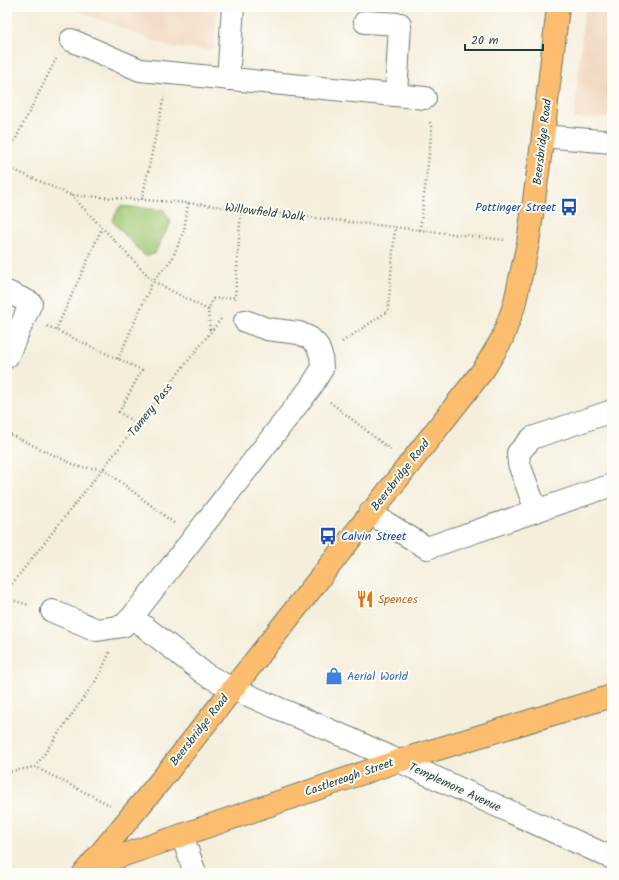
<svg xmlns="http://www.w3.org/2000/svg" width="619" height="880" font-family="Kalam,sans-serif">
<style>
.built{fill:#f1d5bd}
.green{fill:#a3c974;stroke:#618354}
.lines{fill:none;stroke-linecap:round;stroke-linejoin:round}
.minor-casing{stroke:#6a7b6e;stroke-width:24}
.major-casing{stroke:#6a7b6e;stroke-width:24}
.path{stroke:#6a7b6e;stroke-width:2.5;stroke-dasharray:1 3;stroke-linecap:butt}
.minor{stroke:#fff;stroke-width:22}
.major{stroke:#fcbd6e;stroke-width:22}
.labels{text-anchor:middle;stroke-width:4;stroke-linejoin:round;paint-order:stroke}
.street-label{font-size:12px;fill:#1f3d34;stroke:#fdfcf7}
.transit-label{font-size:12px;fill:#164399;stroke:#fdfcf7;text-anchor:end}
.food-label{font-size:12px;fill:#c56008;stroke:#fdfcf7;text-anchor:start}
.shop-label{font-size:12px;fill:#366cbe;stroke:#fdfcf7;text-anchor:start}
</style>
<rect width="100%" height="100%" fill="#fdfcf7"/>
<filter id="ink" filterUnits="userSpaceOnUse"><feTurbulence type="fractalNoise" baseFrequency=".025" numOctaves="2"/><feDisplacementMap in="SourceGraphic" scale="8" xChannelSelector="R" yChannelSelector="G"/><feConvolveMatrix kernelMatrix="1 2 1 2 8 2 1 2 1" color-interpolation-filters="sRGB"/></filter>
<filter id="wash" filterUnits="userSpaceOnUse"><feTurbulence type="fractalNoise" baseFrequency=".012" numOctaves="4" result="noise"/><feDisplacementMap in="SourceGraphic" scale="16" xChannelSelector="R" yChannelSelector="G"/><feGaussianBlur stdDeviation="0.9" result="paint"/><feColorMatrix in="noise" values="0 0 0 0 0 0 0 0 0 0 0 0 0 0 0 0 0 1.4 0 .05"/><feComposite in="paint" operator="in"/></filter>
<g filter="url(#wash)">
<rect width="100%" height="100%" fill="#f4eedb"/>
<path class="built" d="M68,7H217L215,50L170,47Z
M585,7H612V118L574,119Z"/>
<path class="green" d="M120,206L164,210L171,222L154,254L145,256L112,221Z"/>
</g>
<g filter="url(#ink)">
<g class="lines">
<g class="minor-casing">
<path id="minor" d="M365,22L400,24L396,95
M71,40L140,70L425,98
M228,79L233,7
M543,136L612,142
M7,292L31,303L7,357
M536,510L519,464L518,453L532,438L612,411
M370,513L427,548L612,485
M52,611L97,630L123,626L132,617L311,387L322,369L321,355L317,345L310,338L299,333L267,329L245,321
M132,617L205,674L231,688L348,738L612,858
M182,835L195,873"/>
</g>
<g class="major-casing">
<path id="major" d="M89,867L398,761L612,696
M84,873L166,774L484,369L502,339L514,306L528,243L543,136L558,7"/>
</g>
<path class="path" d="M7,156L56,59
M7,167L71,195L188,203L505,240
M71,195L153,281L208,310L210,332
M142,199L164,97
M420,230L432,129L430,122
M235,299L241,209
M208,310L213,299L236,297
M47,326L142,370L119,412L138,425
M56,330L102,228
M342,342L388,311L395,227
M118,359L153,281L172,259L184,231L188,203
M330,402L391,450
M7,433L79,467L104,469L175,524
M7,590L221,319
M7,599L30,605
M35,767L99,676L110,652
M7,772L35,767L110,805"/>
<use href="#minor" class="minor"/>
<use href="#major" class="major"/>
</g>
</g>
<defs>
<g id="bus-bare" transform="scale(1.38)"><path d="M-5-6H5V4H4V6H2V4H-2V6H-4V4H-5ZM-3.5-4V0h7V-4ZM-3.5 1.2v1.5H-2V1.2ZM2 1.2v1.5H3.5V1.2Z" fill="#1a4fb4" stroke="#fdfcf7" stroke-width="2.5" paint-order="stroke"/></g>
<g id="restaurant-bare" transform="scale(1.38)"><path d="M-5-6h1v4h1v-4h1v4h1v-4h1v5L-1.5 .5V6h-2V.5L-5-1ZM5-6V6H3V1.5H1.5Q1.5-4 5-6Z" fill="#e8710a" stroke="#fdfcf7" stroke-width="2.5" paint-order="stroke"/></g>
<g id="shop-bare" transform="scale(1.38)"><path d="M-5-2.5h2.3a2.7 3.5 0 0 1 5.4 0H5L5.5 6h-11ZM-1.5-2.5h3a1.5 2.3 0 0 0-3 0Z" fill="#3f7fe0" stroke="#fdfcf7" stroke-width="2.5" paint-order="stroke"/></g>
</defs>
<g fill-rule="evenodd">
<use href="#bus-bare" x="569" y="207"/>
<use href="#bus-bare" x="328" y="536"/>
<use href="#restaurant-bare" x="365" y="599"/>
<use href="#shop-bare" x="334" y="676"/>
</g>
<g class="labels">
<g class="street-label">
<text transform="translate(542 142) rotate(-83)" y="4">Beersbridge Road</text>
<text transform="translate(265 212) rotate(7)" y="4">Willowfield Walk</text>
<text transform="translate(150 410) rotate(-52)" y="4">Tamery Pass</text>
<text transform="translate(400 475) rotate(-52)" y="4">Beersbridge Road</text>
<text transform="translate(199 730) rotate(-52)" y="4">Beersbridge Road</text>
<text transform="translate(349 777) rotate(-19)" y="4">Castlereagh Street</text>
<text transform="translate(455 787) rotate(25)" y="4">Templemore Avenue</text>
</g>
<g class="transit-label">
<text x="556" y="211">Pottinger Street</text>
<text x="341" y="540" text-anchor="start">Calvin Street</text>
</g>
<g class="food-label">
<text x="378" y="603">Spences</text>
</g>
<g class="shop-label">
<text x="347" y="680">Aerial World</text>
</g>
</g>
<rect width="619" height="880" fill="none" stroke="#fdfcf7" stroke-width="24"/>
<path d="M465 44v6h78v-6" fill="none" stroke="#1f3d34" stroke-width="2"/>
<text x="471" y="44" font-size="12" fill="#1f3d34" stroke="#fdfcf7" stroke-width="3" paint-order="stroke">20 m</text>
</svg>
